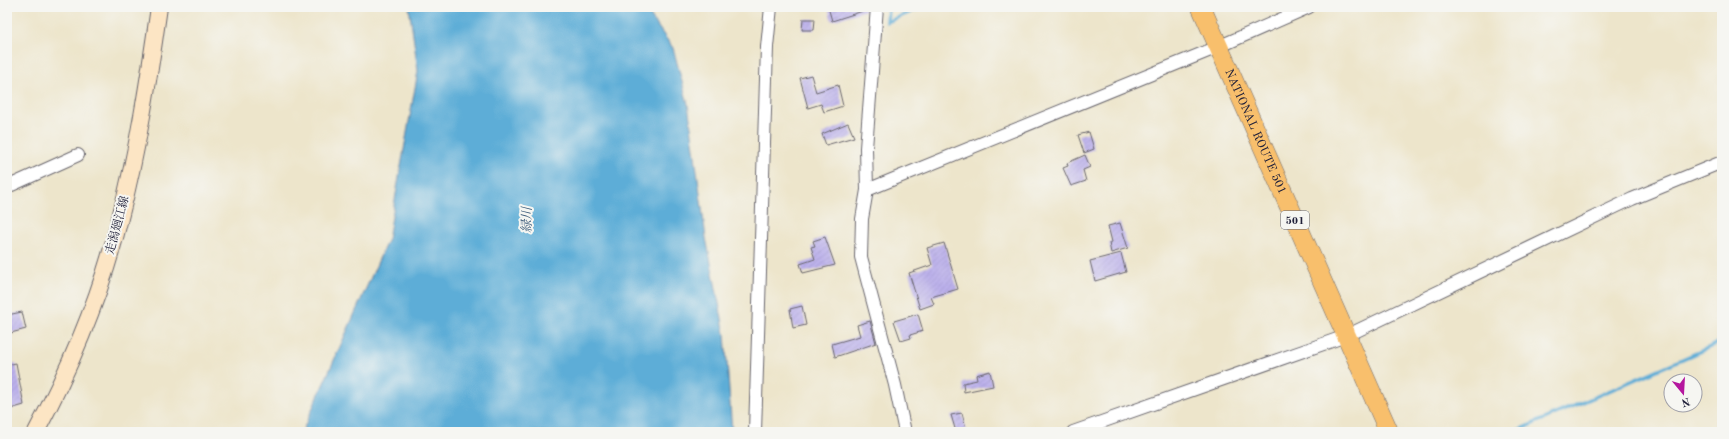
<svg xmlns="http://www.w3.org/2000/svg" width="1729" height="439" font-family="'Old Standard TT','Noto Serif JP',serif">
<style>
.water{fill:#5dadd7;stroke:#406889}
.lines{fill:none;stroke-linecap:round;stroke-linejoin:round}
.stream{stroke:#5dadd7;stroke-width:3.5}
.building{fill:url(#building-hatch)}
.minor-casing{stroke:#69666d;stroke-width:14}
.secondary-casing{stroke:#69666d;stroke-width:18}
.trunk-casing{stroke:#69666d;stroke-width:20}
.minor{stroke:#fff;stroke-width:12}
.secondary{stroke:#fce5c4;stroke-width:16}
.trunk{stroke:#f8bf6c;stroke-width:19}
.labels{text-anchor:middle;stroke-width:4;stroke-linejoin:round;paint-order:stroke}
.shield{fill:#f6f6f2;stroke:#626272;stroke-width:1}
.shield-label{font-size:11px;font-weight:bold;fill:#22223b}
.street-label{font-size:12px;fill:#22223b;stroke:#f6f6f2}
.water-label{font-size:13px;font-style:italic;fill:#3a5a79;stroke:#f6f6f2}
</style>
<defs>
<pattern id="building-hatch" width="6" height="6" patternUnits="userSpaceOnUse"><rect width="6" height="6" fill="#bbb0eb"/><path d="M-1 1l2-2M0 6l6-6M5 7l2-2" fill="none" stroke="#a097ca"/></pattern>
</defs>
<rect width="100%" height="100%" fill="#f6f6f2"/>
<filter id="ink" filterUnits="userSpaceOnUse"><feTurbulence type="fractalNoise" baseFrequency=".025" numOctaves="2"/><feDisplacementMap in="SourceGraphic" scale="8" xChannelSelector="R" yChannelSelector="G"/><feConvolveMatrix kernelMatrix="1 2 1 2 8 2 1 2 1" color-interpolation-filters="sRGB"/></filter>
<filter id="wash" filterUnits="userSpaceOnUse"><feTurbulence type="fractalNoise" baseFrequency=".012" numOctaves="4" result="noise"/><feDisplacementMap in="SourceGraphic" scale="16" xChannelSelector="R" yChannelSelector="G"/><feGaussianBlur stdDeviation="0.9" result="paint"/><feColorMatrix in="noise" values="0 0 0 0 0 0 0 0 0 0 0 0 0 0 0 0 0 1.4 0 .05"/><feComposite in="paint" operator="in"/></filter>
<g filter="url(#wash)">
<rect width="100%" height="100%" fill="#ede5cb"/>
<path class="water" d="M409,7H648L651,17L673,48L688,104L706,238L725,334L732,432H302L388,239L418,71Z"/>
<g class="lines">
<path class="stream" d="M888,7L887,22L923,7
M1514,432L1710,347L1722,340"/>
</g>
<g id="blocks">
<path class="building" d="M828,7H868L869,9L832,21Z
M803,19H815L814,30H802Z
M811,75L816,92L838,85L843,106L824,112L821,104L808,108L800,78Z
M848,123L854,137L826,145L822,134Z
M1089,132L1094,149L1084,153L1078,135Z
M1085,155L1090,167L1083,170L1086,181L1071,186L1063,168L1068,166L1067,163Z
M1120,223L1128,248L1111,253L1109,243L1112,242L1108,226Z
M825,237L835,265L803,273L800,264L815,259L811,247L815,246L813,241Z
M944,243L958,289L931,297L934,304L920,309L909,273L932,265L927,248Z
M1121,253L1126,272L1095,281L1090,261Z
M802,306L806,325L793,328L790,309Z
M22,312L26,329L7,334V315Z
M918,314L923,331L910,335L911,338L901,341L894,321Z
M870,321L876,343L835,357L832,344L860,336L857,325Z
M16,363L24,405L7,410V365Z
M990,371L993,386L964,392L963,383L977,380L976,375Z
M962,413L967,432H956L951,415Z"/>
</g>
</g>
<g filter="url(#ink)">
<use href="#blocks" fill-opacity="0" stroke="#69666d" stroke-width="1"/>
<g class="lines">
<g class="minor-casing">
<path id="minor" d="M877,7L866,148L867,190L862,219L861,257L895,385L905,432
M7,187L78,155
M867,190L1218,47L1309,7
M755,432L767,47L771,7
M1073,432L1346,336L1632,199L1722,162"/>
</g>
<g class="secondary-casing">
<path id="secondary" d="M36,432C72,364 102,293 120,218C138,149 149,78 159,7"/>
</g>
<g class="trunk-casing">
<g id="trunk">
<path id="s1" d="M1201,7L1389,432"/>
</g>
</g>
<use href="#minor" class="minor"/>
<use href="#secondary" class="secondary"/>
<use href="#trunk" class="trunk"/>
</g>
</g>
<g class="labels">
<rect class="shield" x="1281" y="211" width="28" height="18" rx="3"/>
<g class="shield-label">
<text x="1295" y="224">501</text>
</g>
<g class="street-label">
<text dy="4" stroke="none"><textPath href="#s1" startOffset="136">NATIONAL ROUTE 501</textPath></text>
<text transform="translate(117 225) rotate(-75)" y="4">走潟廻江線</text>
</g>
<g class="water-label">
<text transform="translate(526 220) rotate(-90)" y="5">緑川</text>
</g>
</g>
<rect width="1729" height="439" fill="none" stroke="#f6f6f2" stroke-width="24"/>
<g transform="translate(1683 393) rotate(162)"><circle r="19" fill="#f6f6f2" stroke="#a1a1a9"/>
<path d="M0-3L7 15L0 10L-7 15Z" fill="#b5179e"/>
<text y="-6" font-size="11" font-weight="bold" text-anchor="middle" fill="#22223b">N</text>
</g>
</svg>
